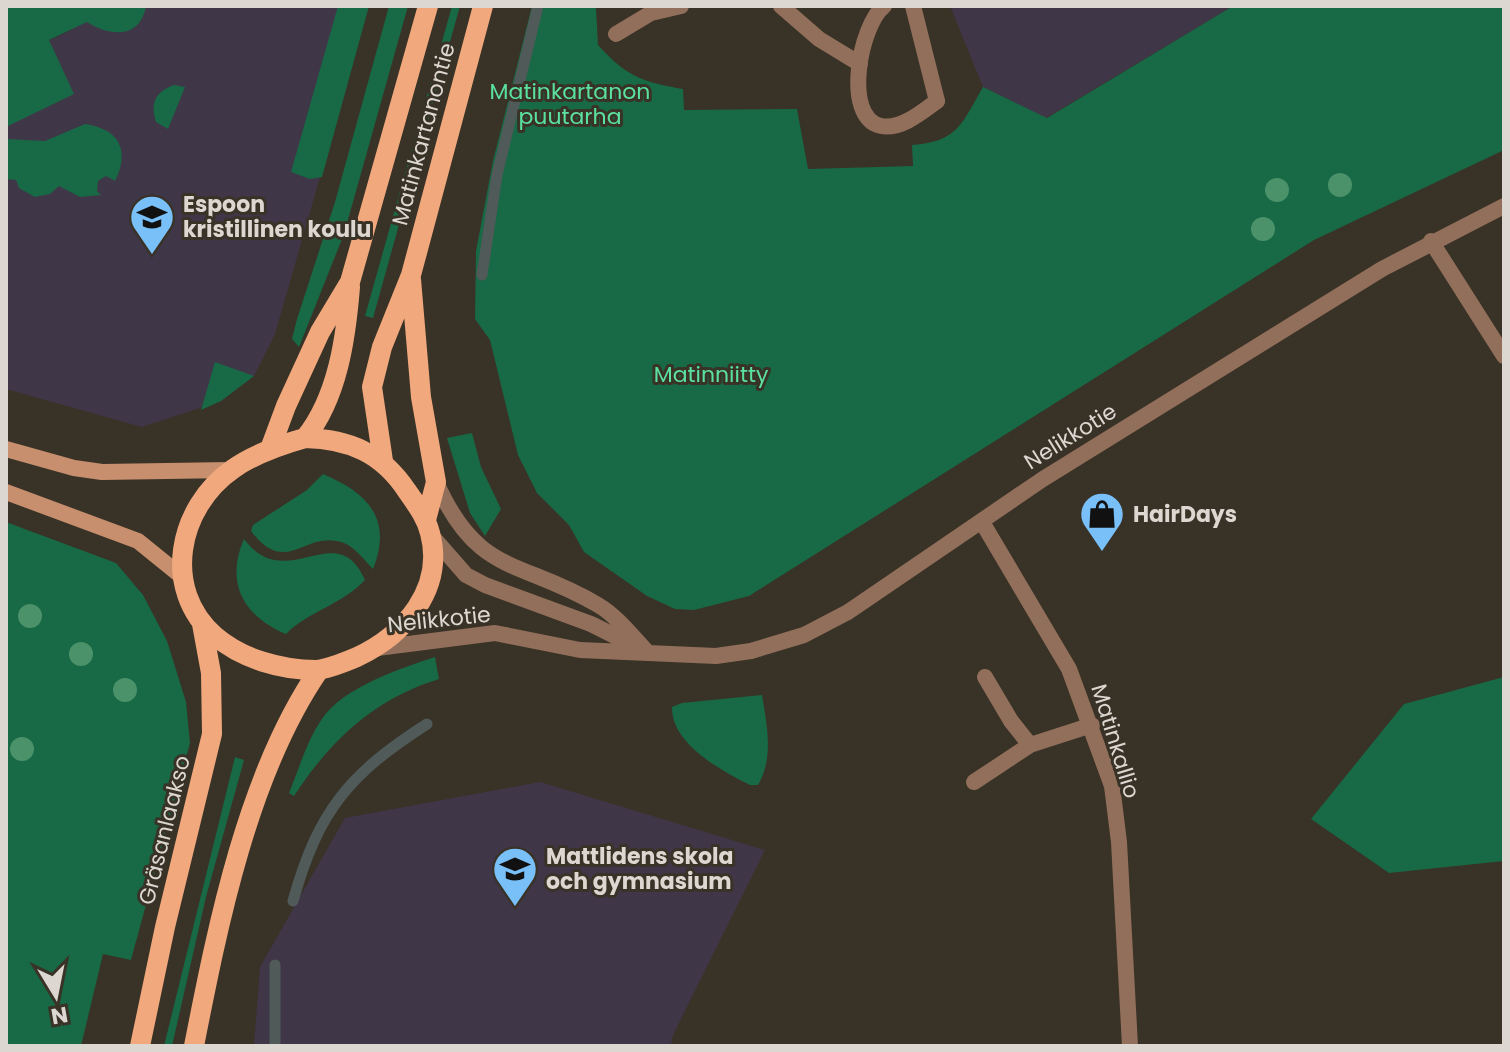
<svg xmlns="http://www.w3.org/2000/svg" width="1510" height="1052" font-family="Poppins,sans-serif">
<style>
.education{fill:#3f3748}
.green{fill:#186945}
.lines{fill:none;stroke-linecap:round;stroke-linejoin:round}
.stream{stroke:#4f5a59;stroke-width:11}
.service{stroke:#926f5a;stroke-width:16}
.minor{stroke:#926f5a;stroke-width:16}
.secondary{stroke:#c78f6d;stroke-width:16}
.primary{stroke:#f0a87c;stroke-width:20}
.tree{fill:#4b926a}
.labels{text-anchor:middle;stroke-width:6;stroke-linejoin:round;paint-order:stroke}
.park-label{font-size:22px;fill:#5ae1a0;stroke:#393227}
.street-label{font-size:22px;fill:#dcd8d1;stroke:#393227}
.poi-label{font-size:22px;font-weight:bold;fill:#dcd8d1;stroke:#393227;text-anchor:start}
</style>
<rect width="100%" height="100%" fill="#393227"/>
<path class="education" d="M79,6H369L275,334L254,376L221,401L142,427L6,389V61L71,30Z
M950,6H1233L1046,118L983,87Z
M540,782L765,850L672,1037L671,1046H254L260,967L345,818Z"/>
<path class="green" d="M6,6H146C140,40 109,36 87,22L49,40L74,94L6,127Z
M338,6H369L322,177L310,179L291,172Z
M389,6H408L344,234L299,347L292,339L297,319L335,202Z
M452,6H460L373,318L365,316Z
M532,6H619L596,8L598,45C626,76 642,82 683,89L684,110L797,109L808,169L913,166L912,145C958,142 962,123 983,87L1047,118L1233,6H1504V150L1314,240L749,596L694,610L675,609L647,596L584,552L569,525L537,493L518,455L490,340L475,319L476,251L493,161Z
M174,85L185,87L168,129L156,122C150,103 155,92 174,85Z
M85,124C120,129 130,151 115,181L106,176L98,181L97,191L101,195L80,197L59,186L50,194L35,197L19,188L16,180L6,179V139L45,141Z
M215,362L254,376L221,401L201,410Z
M472,433L481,467L501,509L485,536L470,513L447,438Z
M323,474C368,493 393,519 373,569C365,561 355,547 344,543C305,528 287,579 251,531L253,525L307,490Z
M6,522L116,563L143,595L167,641L186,702L190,743L131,960L103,954L81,1046H6Z
M244,539C286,596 337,515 365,580C343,604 309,611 286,634C243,616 225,583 244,539Z
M435,657L439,679C374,699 330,741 294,796L289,793C299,769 307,740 322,719C342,688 401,668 435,657Z
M1504,677V861L1389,873L1311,819L1404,704Z
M762,695C767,725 774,758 758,785H750C722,771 671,744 672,707L682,703Z
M235,757L244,760L206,897L172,1046H164Z"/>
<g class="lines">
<path class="stream" d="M482,275L497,175L538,6
M293,901C318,811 349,774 427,724
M275,965V1046"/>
<path class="service" d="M781,6L819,39L860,64
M884,6C860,25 842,118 881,126C901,130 922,112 937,101
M616,34L651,13L681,6
M1431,241L1504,356
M985,677L1011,721L1030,745
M974,782L1030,745L1092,725"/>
<path class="minor" d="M913,6L937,101
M436,482C478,577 521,559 598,605C617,616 633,637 648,653
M982,522L1069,669L1112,786L1119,842L1130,1046
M431,535L466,575L485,585L591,624L633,645
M377,648L495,633L580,650L716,656L751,651L804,635L848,612L1043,479L1382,269L1504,206"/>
<path class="secondary" d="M6,449L74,468L102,472L231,470
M6,492L138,541L180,575"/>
<path class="primary" d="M411,279L421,397L436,482L426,520
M305,438C349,439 382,453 407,491C416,504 426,517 430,533C445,589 404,635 357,657C345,662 329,669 316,670C281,670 242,659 215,636C161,589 178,507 233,469C254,454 280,445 305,438Z
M305,438C338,397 346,337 350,287
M270,449L286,406L320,332L350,282L428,6
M383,461L372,387L382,347L411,275L483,6
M140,1046L165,927L212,734L211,673L202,624
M194,1046C218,924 248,773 319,670"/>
</g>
<g class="tree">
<circle cx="1340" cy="185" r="12"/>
<circle cx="1277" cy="190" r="12"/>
<circle cx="1263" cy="229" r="12"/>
<circle cx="30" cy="616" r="12"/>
<circle cx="81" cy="654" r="12"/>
<circle cx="125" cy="690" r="12"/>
<circle cx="22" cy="749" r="12"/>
</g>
<defs>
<g id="school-pin" transform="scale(2.3)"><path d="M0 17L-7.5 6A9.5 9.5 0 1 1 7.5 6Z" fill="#79bff8" stroke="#393227"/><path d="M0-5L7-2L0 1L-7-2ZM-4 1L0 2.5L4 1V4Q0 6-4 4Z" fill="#111"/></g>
<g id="shop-pin" transform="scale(2.3)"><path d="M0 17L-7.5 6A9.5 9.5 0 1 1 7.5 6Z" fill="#79bff8" stroke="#393227"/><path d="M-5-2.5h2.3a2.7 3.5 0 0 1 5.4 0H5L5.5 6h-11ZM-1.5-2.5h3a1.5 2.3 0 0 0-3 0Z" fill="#111"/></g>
</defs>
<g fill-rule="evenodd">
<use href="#school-pin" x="152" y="217"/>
<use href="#shop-pin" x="1102" y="514"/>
<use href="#school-pin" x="515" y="869"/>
</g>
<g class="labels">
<g class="park-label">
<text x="570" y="99">Matinkartanon<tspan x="570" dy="25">puutarha</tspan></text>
<text x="711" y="382">Matinniitty</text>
</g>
<g class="street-label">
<text transform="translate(423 134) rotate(-75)" y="8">Matinkartanontie</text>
<text transform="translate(1070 436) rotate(-32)" y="8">Nelikkotie</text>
<text transform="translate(439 619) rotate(-6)" y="8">Nelikkotie</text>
<text transform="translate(1116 741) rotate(73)" y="8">Matinkallio</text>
<text transform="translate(164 830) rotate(-76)" y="8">Gräsanlaakso</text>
</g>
<g class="poi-label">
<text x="183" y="212">Espoon<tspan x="183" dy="25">kristillinen koulu</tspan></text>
<text x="1133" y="522">HairDays</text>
<text x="546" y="864">Mattlidens skola<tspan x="546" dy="25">och gymnasium</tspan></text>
</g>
</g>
<rect width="1510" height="1052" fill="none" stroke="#dcd8d1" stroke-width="16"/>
<g transform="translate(56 996) rotate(170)" stroke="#393227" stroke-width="6" paint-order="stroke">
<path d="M0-6L14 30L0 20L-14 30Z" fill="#dcd8d1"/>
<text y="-12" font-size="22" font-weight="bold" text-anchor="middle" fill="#dcd8d1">N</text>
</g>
</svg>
